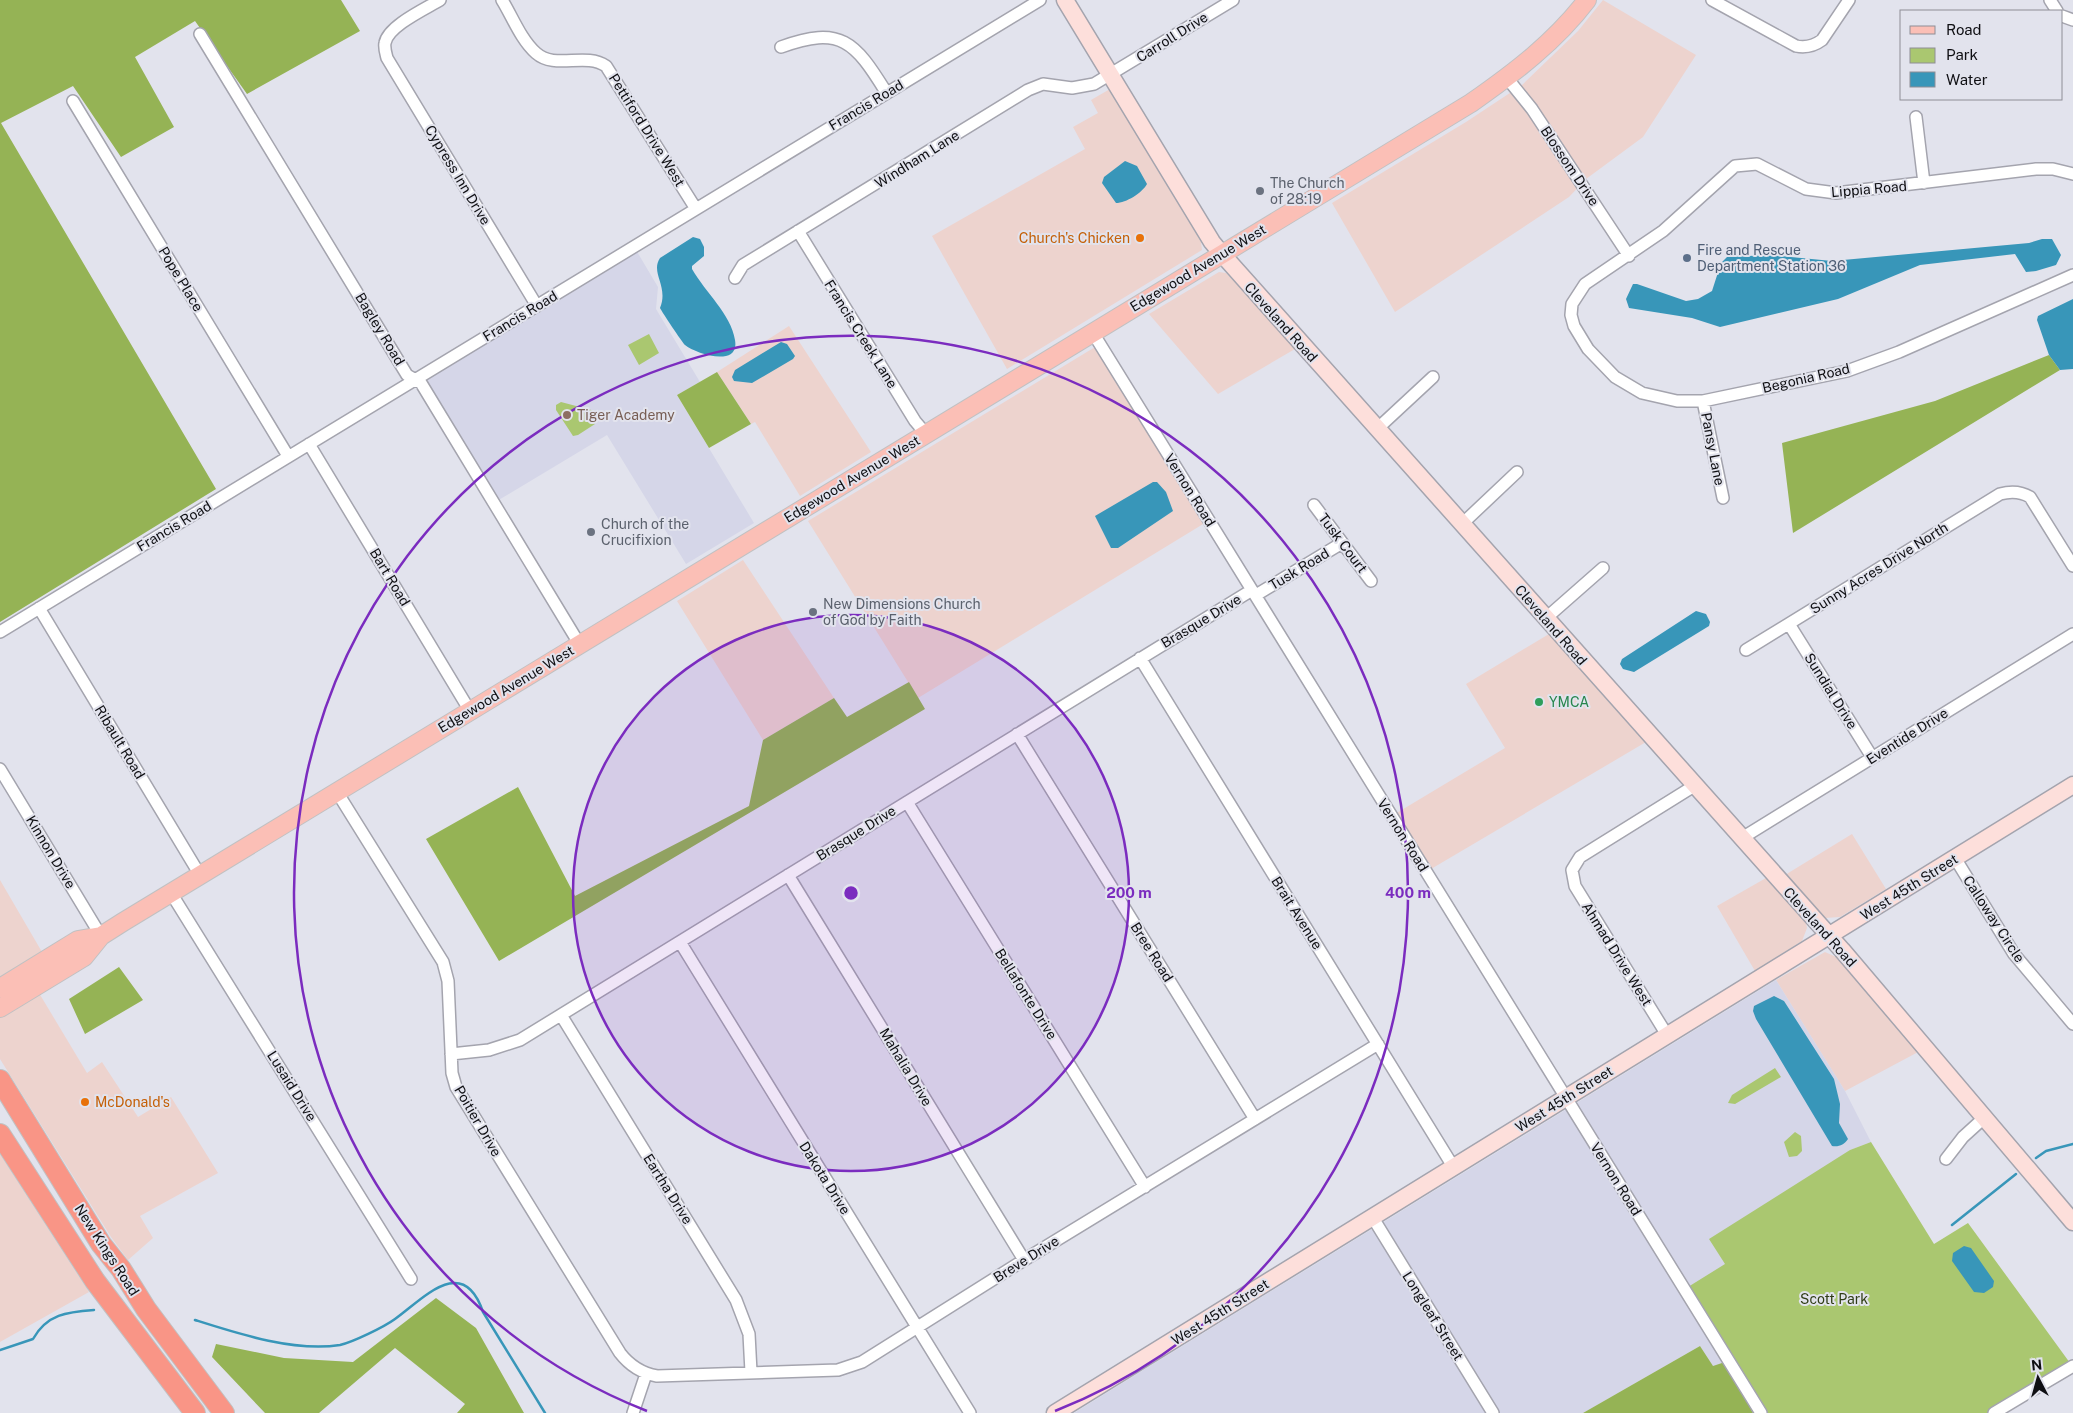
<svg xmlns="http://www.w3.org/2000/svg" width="2073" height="1413" font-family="'Public Sans',sans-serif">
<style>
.commercial{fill:#edd3ce}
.built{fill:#d5d6e8}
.green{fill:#aac770}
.forest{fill:#95b355}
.water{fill:#3896b9}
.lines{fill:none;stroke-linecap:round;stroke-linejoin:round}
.stream{stroke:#3896b9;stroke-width:2.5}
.street-casing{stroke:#a4a4ae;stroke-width:14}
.secondary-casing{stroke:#a4a4ae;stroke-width:19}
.primary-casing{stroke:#c1c1c2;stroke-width:20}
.highway-casing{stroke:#c1c1c2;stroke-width:22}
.street{stroke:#fff;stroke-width:11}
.secondary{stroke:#fddfdb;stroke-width:16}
.primary{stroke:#fbbfb6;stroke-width:18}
.highway{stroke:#f99586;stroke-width:20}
.ring{fill:none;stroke:#7b2cbf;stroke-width:2.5}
.worship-dot{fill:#6b7280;stroke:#e2e3ed;stroke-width:2}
.food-dot{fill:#e8710a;stroke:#e2e3ed;stroke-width:2}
.service-dot{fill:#5c6f8a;stroke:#e2e3ed;stroke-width:2}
.education-dot{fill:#8d6e63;stroke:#e2e3ed;stroke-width:2}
.leisure-dot{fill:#2e9e5b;stroke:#e2e3ed;stroke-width:2}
.labels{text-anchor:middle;stroke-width:4;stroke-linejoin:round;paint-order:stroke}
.street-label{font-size:14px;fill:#0f0f13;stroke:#e2e3ed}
.worship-label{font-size:14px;fill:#5b616d;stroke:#e2e3ed;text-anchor:start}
.food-label{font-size:14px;fill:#c56008;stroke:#e2e3ed;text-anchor:end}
.service-label{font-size:14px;fill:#4e5e75;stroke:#e2e3ed;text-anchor:start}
.education-label{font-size:14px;fill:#785e54;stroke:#e2e3ed;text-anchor:start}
.leisure-label{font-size:14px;fill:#27864d;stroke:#e2e3ed;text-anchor:start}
.park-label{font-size:14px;fill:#303d16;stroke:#e2e3ed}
.centre{fill:#7b2cbf;stroke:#e2e3ed;stroke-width:2.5}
.ring-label{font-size:15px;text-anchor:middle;font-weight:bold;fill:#7b2cbf;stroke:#e2e3ed;stroke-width:4;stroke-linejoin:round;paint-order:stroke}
</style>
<rect width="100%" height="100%" fill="#e2e3ed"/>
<path class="commercial" d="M1603,0L1696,55L1643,137L1586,179L1569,197L1395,312L1332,203L1466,122L1522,85L1578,31Z
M1110,89L1170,187L1201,242L1202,250L1007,369L932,236L1085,149L1073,127L1098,113L1091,100Z
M1219,272L1226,273L1235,282L1295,349L1218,394L1149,314Z
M789,326L871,452L800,496L755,422L751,424L717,372Z
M1105,341L1213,518L918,698L808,521Z
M743,560L834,698L763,740L677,601Z
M1549,634L1646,742L1431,869L1395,814L1505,748L1466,684Z
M1852,834L1886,889L1840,917L1825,918L1819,915L1785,875Z
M1766,878L1806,923L1807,928L1802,941L1755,971L1717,906Z
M0,880L42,952L0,978Z
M1825,952L1836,957L1920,1051L1845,1091L1776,980Z
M39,993L87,1073L102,1062L138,1117L171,1097L218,1173L140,1216L153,1238L128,1260L111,1237L0,1059V1017Z
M0,1154L89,1292L0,1342Z"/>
<path class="built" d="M636,250L658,287L656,309L700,382L677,395L754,523L686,564L607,435L497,501L424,379Z
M1776,980L1845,1091L1871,1142L1850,1150L1725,1264V1362L1713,1367L1700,1346L1583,1413H1074Z"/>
<path class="green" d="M649,334L659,353L639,365L628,345Z
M561,402L595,411L597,416L595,424L578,435L573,436L556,410V405Z
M1775,1068L1781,1077L1735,1104L1728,1103L1732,1095Z
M1795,1132L1801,1136L1802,1151L1797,1156L1789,1157L1784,1142Z
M1871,1142L1934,1244L1968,1223L2070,1363L1987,1413H1766L1688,1287L1725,1264L1709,1239L1850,1150Z"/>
<path class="forest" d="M0,0H341L360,31L247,94L195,21L135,57L174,127L121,157L73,86L1,123L216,489L0,622Z
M2049,355L2060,370L1793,533L1782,443L1935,401Z
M717,372L751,424L709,448L677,395Z
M909,682L925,709L499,961L426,839L518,787L575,896L749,806L763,740L834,698L847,717Z
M119,967L143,1000L85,1034L69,999Z
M436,1298L476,1328L524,1413H457L465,1404L395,1348L319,1413H265L212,1357L216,1344L284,1358L353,1362Z
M1700,1346L1713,1366L1725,1362L1753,1413H1583Z"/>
<path class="water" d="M1125,161L1137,166L1147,184C1142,193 1126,203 1116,203L1102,183L1104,177Z
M693,237L700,239L704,247V256L692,266V269C705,292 731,314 735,340C740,368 696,354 685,345C682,342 662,312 660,308C669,286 650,273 660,258Z
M2042,239H2052L2061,255L2056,265L2036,271L2026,272L2015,254L1920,265L1838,299L1720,327L1692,318L1629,308L1626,299L1633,284H1637L1686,301L1698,299L1712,291L1721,263L1727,257L1769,255L1832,261L2029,243Z
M2073,299V369L2060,370L2049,355L2037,320L2038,316Z
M781,342L787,344L795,356L793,359L752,383L734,381L732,377L735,370Z
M1153,482H1157L1166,492L1173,511L1118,548H1111L1095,516Z
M1696,611L1706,614L1710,622L1709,626L1634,672L1623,669L1620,664L1622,659Z
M1774,996L1784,1001L1834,1079L1840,1104L1839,1123L1848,1139C1844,1145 1839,1147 1832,1146L1756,1019L1753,1011L1754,1006Z
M1964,1246L1971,1248L1994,1281L1993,1287L1984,1293L1974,1292L1952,1261L1953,1253Z"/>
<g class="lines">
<path class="stream" d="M2036,1158L2046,1151L2073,1144
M1952,1225L2016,1174
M195,1320C239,1334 294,1352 340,1345C353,1342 384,1327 395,1319C423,1299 463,1253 483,1312L545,1413
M0,1350L33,1339C47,1314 67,1312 94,1310"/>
<g class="street-casing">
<path id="street" d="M440,0C425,9 388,26 385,43C384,48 386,54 387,58L537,306
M502,0C512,16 521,40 536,53C555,70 585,52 606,66L696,209
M1712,0L1796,46C1806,48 1814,46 1822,40L1849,0
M2050,0L2057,11
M2062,16L2073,20
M200,34L407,375L421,383L580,645
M781,47C841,25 855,42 886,92
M1507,78L1532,109L1629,256
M73,101L288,456
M1916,117L1924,183
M2073,174L2053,169H2036L1836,193L1806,189L1757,164L1735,166L1663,231L1585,284L1572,304L1571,315L1574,326L1588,349L1615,377L1642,393L1677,401H1703L1847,371L1899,352L2073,275
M798,231L915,421L926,434
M735,278L743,265L1028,90L1043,84L1072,88L1094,84L1233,0
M1093,333L1761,1413
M1703,401L1723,498
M1377,429L1433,377
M309,444L470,711
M1314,505L1371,581
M1462,524L1517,472
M1256,595L1342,543
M39,608L200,875
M1545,619L1603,568
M1789,624L1872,757
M0,632L1040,0
M1746,650L2000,494C2011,491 2020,491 2030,497L2073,566
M1140,658L1454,1168
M1017,734L1255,1119
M0,769L101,936
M337,792L443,962L448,981L452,1073L456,1087L620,1353C630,1366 641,1373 657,1376L838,1370L862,1362L1024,1260L1378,1044
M907,802L1145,1187
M1742,838L2073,634
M1955,858L2014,954L2073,1024
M788,875L1024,1260
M171,893L411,1279
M680,942L970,1413
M561,1015L736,1300L749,1334L751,1372
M1667,1035L1575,886L1572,870L1580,857L1694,786
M451,1054L489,1050L520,1040L1252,590
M1946,1159L1963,1137L1985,1117
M1373,1218L1493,1413
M633,1413L646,1374
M1994,1413L2073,1366"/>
</g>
<g class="secondary-casing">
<path id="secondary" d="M1065,0L1212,242L1222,254L1842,950L2073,1222
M1055,1413C1395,1204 1735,996 2073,785"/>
</g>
<g class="primary-casing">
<path id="primary" d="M0,988L78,940L101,936
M0,1008L84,957L101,936L123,922L1471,103C1514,73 1555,42 1587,0"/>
</g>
<g class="highway-casing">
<path id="highway" d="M0,1080L101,1244L121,1269L146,1309L224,1413
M0,1134L95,1281L195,1413"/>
</g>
<use href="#street" class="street"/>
<use href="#secondary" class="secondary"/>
<use href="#primary" class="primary"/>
<use href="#highway" class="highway"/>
</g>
<circle cx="851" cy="893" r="278" fill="#7b2cbf" fill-opacity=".12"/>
<g class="ring">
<circle cx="851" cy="893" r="278"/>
<path d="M647 1411A557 557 0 1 1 1055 1411"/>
</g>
<g class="worship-dot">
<circle cx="1260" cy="191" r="5"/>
<circle cx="591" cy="532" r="5"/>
<circle cx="813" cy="612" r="5"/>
</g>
<g class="food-dot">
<circle cx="1140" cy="238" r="5"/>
<circle cx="85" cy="1102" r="5"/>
</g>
<circle class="service-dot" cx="1687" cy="258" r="5"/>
<circle class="education-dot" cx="567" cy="415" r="5"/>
<circle class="leisure-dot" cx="1539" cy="702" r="5"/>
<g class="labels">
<g class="street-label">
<text transform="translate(1172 37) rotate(-32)" y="5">Carroll Drive</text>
<text transform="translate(866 105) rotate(-31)" y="5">Francis Road</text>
<text transform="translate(647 130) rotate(58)" y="5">Pettiford Drive West</text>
<text transform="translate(917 159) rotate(-32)" y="5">Windham Lane</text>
<text transform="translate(1570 166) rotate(56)" y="5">Blossom Drive</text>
<text transform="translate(458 175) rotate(59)" y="5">Cypress Inn Drive</text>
<text transform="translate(1869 189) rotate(-5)" y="5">Lippia Road</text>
<text transform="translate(1198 268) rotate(-31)" y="5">Edgewood Avenue West</text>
<text transform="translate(181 279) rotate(59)" y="5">Pope Place</text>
<text transform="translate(520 316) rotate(-31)" y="5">Francis Road</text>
<text transform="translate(1281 322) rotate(48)" y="5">Cleveland Road</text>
<text transform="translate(380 329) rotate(59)" y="5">Bagley Road</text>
<text transform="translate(861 334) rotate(58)" y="5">Francis Creek Lane</text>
<text transform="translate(1806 378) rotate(-13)" y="5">Begonia Road</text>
<text transform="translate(1713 449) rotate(79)" y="5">Pansy Lane</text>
<text transform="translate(852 479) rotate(-31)" y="5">Edgewood Avenue West</text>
<text transform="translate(1190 490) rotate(58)" y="5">Vernon Road</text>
<text transform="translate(174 526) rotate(-31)" y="5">Francis Road</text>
<text transform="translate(1343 543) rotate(53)" y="5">Tusk Court</text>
<text transform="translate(1879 568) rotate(-32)" y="5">Sunny Acres Drive North</text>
<text transform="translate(1299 569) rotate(-31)" y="5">Tusk Road</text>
<text transform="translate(390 577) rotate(59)" y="5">Bart Road</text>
<text transform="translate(1201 621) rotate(-31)" y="5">Brasque Drive</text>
<text transform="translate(1551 625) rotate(49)" y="5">Cleveland Road</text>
<text transform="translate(506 689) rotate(-31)" y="5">Edgewood Avenue West</text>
<text transform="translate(1831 691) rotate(58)" y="5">Sundial Drive</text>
<text transform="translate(1907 736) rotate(-32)" y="5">Eventide Drive</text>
<text transform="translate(120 742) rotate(59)" y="5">Ribault Road</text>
<text transform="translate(856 833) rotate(-32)" y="5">Brasque Drive</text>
<text transform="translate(1403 835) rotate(58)" y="5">Vernon Road</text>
<text transform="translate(51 852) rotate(59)" y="5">Kinnon Drive</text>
<text transform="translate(1909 887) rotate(-32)" y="5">West 45th Street</text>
<text transform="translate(1297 913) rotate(58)" y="5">Brait Avenue</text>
<text transform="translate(1994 919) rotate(57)" y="5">Calloway Circle</text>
<text transform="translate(1820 927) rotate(48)" y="5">Cleveland Road</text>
<text transform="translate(1152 952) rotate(58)" y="5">Bree Road</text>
<text transform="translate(1617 954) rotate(58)" y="5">Ahmad Drive West</text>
<text transform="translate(1026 994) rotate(58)" y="5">Bellafonte Drive</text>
<text transform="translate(906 1067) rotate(59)" y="5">Mahalia Drive</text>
<text transform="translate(292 1086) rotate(58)" y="5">Lusaid Drive</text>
<text transform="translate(1564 1099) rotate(-32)" y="5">West 45th Street</text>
<text transform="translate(478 1121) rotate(60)" y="5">Poitier Drive</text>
<text transform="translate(825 1178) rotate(58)" y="5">Dakota Drive</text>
<text transform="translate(1616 1179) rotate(58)" y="5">Vernon Road</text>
<text transform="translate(668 1189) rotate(58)" y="5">Eartha Drive</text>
<text transform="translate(107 1250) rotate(57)" y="5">New Kings Road</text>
<text transform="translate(1026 1259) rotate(-32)" y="5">Breve Drive</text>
<text transform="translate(1220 1312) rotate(-32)" y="5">West 45th Street</text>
<text transform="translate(1433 1316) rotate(58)" y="5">Longleaf Street</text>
</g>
<g class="worship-label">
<text x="1270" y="188">The Church<tspan x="1270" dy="16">of 28:19</tspan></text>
<text x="601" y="529">Church of the<tspan x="601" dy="16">Crucifixion</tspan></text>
<text x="823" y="609">New Dimensions Church<tspan x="823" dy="16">of God by Faith</tspan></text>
</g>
<g class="food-label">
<text x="1130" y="243">Church's Chicken</text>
<text x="95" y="1107" text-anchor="start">McDonald's</text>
</g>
<g class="service-label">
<text x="1697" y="255">Fire and Rescue<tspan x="1697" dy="16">Department Station 36</tspan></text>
</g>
<g class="education-label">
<text x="577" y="420">Tiger Academy</text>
</g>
<g class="leisure-label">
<text x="1549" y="707">YMCA</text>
</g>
<g class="park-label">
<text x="1834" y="1304">Scott Park</text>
</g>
</g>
<circle cx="851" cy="893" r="8" class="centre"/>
<g class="ring-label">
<text x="1129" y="898">200 m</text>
<text x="1408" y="898">400 m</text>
</g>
<rect x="1900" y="10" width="162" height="90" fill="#e2e3ed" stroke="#8e8e96"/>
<rect x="1910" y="26" width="25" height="8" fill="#fbbfb6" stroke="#8e8e96"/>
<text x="1946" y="35" font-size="15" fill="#0f0f13">Road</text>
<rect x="1910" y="48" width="25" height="15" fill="#aac770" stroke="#8e8e96"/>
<text x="1946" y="60" font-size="15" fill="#0f0f13">Park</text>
<rect x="1910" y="72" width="25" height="15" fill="#3896b9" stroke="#8e8e96"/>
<text x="1946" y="85" font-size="15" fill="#0f0f13">Water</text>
<g transform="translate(2038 1378) rotate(354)" stroke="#e2e3ed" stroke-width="4" paint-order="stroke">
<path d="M0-4L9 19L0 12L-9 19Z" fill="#0f0f13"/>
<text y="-8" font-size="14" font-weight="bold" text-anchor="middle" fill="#0f0f13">N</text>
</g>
</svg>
